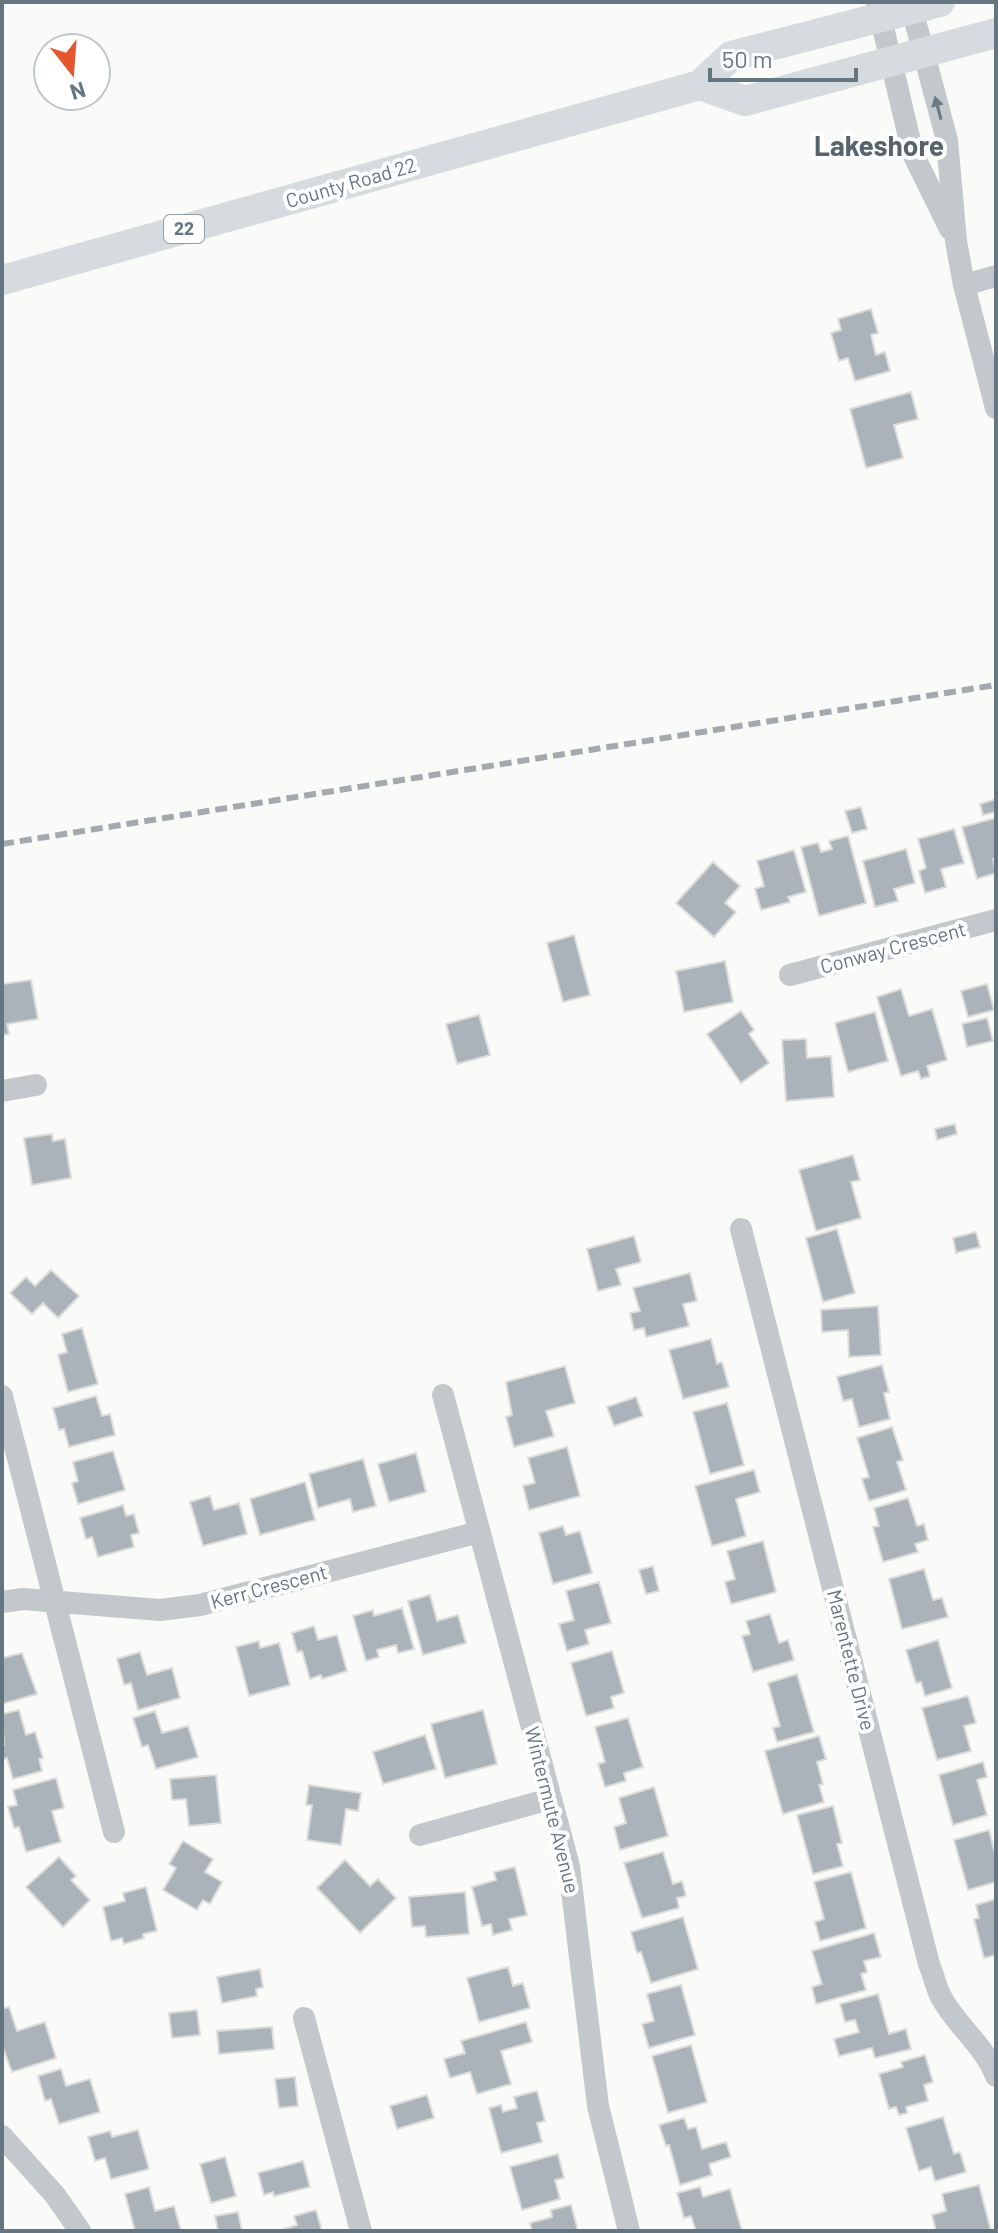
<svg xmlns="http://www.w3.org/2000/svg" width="998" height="2233" font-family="Barlow,sans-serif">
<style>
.building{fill:#aab3b9;stroke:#dcdcda;stroke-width:2}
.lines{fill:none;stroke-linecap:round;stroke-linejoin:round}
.minor{stroke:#c3c8cc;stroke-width:22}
.major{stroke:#d6dbdf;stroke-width:30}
.rail{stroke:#a2aab0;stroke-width:6;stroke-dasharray:12 6;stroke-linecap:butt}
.oneway{fill:#6a7a87}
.labels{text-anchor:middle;stroke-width:8;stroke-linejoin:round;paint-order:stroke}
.shield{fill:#fff;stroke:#939fa8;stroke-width:2}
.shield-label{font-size:18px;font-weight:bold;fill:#657683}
.street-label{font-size:20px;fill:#657683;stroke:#fff}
.district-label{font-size:28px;font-weight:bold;fill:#57646e;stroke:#fff}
</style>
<rect width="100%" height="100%" fill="#fafaf8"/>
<path class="building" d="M871,309L878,333L871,335L876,355L885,352L890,371L855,381L848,358L839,361L831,333L841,330L838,319Z
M911,392L918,419L894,425L903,458L866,468L850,409Z
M996,799V812L983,815L980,804Z
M861,807L867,829L852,833L845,811Z
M996,818V858L993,859L996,873L977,879L962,827Z
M954,829L964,863L941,869L946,887L925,893L919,871L926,868L918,839Z
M848,836L866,903L819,916L801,847L818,843L821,852L832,849L829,841Z
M906,849L915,883L894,889L898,901L875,907L863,861Z
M794,850L806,892L788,897L790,902L761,910L755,889L764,886L757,861Z
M713,862L740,886L725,903L736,912L714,937L676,903Z
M574,935L590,995L563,1002L547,943Z
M725,961L733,1002L684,1012L676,971Z
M31,980L38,1019L7,1024L9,1034L2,1035V984Z
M987,984L994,1010L968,1017L961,991Z
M901,989L909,1016L932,1009L947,1060L927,1066L930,1076L921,1079L918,1071L901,1076L877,997Z
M741,1011L754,1030L749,1034L769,1063L741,1083L707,1034Z
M875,1012L888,1061L848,1072L835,1023Z
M479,1015L490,1055L457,1064L446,1024Z
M987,1018L993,1041L967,1047L962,1024Z
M806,1039L807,1058L831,1056L834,1097L786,1101L782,1040Z
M955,1124L957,1134L937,1140L935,1129Z
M52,1134L53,1141L65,1139L71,1178L32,1185L24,1138Z
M853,1155L860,1180L851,1182L861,1218L816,1231L799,1170Z
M837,1229L855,1293L823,1302L806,1238Z
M976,1232L980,1247L956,1253L953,1238Z
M634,1236L641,1262L616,1269L621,1285L598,1291L587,1249Z
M51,1270L79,1296L58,1318L43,1303L32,1314L10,1293L26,1277L35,1286Z
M690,1273L697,1301L683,1304L689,1326L646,1337L644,1328L634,1330L630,1313L640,1311L633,1288Z
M878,1306L881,1355L849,1357L848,1330L822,1332L821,1310Z
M82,1328L98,1384L68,1392L58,1355L67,1352L62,1334Z
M711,1339L717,1364L722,1362L729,1387L683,1399L669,1350Z
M882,1365L889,1392L884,1393L890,1419L859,1427L852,1399L843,1401L837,1377Z
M565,1366L575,1403L546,1411L554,1436L514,1447L506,1417L512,1415L506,1382Z
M96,1396L102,1416L110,1414L115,1435L69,1447L64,1429L59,1430L53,1408Z
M636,1397L643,1416L614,1426L607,1407Z
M727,1403L744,1465L710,1474L693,1412Z
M892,1427L903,1460L897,1462L906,1490L869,1501L862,1479L869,1477L857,1438Z
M567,1447L580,1496L529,1510L523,1486L535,1483L528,1458Z
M113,1451L125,1490L78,1504L72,1483L78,1481L73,1462Z
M416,1453L426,1492L389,1502L378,1464Z
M363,1459L376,1506L353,1512L350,1499L318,1508L309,1474Z
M754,1470L760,1492L736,1499L746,1536L712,1546L695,1486Z
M305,1482L315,1520L260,1535L250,1499Z
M210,1496L214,1510L239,1503L247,1534L203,1546L190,1502Z
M908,1498L917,1526L924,1524L928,1540L915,1544L918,1552L883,1562L873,1527L879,1526L874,1508Z
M123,1505L126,1516L134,1514L139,1533L131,1535L134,1547L98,1557L92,1537L86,1539L80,1518Z
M563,1526L566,1535L580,1531L592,1573L553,1584L539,1533Z
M763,1541L776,1592L731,1604L725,1582L735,1579L727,1551Z
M653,1566L659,1591L646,1594L639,1570Z
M924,1569L933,1600L942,1598L948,1617L902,1629L889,1579Z
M599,1582L611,1623L585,1630L589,1644L567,1651L559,1624L574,1620L566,1591Z
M430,1595L437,1621L458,1615L466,1643L423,1655L408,1601Z
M402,1608L414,1649L398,1653L396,1645L377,1650L379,1657L366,1661L353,1616L373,1610L374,1616Z
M770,1614L779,1643L788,1640L794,1660L753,1672L742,1636L750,1634L746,1621Z
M314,1626L318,1640L337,1635L347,1671L322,1679L321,1675L310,1679L302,1651L297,1652L292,1633Z
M938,1640L952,1688L925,1696L921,1682L916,1683L906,1650Z
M259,1641L260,1648L279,1643L290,1685L249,1696L236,1647Z
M612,1651L624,1693L611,1697L614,1708L586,1716L571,1663Z
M140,1652L147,1675L172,1668L180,1698L138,1710L131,1683L124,1685L117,1659Z
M22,1653L37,1694L2,1704V1658Z
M797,1674L814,1732L777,1742L773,1728L780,1726L768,1683Z
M968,1696L976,1723L964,1726L971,1751L937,1760L922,1708Z
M19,1710L26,1735L35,1732L43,1758L39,1759L42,1771L13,1779L7,1758L2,1760V1746L4,1745L2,1714Z
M483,1710L497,1764L445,1778L431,1724Z
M155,1711L162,1733L188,1726L198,1757L156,1769L148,1745L142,1747L133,1718Z
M628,1718L643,1767L624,1773L626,1781L605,1787L598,1764L605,1762L595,1727Z
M425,1735L436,1769L383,1784L373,1752Z
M819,1736L826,1759L817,1762L823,1784L819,1785L824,1802L783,1814L765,1751Z
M983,1762L987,1777L977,1780L987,1815L953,1825L939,1775Z
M216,1775L221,1823L189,1826L186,1799L172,1800L170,1779Z
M56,1778L64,1808L52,1811L61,1842L26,1852L19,1827L14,1828L8,1807L17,1805L13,1790Z
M309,1785L361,1793L358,1811L346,1809L341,1845L307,1840L312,1805H306Z
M654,1787L668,1836L620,1850L614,1827L626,1823L619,1798Z
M833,1806L842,1843L837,1844L843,1866L813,1874L797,1815Z
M989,1830L996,1858V1882L968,1890L954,1840Z
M183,1841L213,1859L205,1872L222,1882L210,1904L203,1900L197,1910L163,1890L176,1868L169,1864Z
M663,1852L673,1884L682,1881L686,1896L677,1898L679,1908L642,1918L624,1863Z
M59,1857L76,1876L71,1880L90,1900L63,1927L26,1887Z
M345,1860L370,1886L378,1879L396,1898L360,1933L317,1888Z
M515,1867L527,1915L509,1919L512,1930L493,1935L491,1924L482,1926L472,1887L496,1880L494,1872Z
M851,1872L866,1928L820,1941L815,1922L824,1919L814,1882Z
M146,1887L157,1931L143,1934L144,1938L124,1944L122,1938L111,1941L103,1907L125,1901L123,1893Z
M465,1892L469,1934L426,1937L425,1926L412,1927L409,1897Z
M996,1899V1955L984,1958L974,1919L979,1918L976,1905Z
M683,1917L698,1969L651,1983L641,1952L637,1953L631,1932Z
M874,1933L881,1957L864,1961L867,1972L861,1974L866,1990L816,2004L812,1987L822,1984L812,1951Z
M508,1967L513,1986L523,1983L530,2008L479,2022L467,1978Z
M260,1969L263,1987L256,1989L257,1996L222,2003L217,1977Z
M681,1985L695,2035L649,2048L642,2024L654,2021L647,1994Z
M878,1994L889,2034L906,2029L911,2049L875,2058L872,2048L839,2056L834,2039L859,2032L855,2020L845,2022L840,2004Z
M9,2007L17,2031L45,2022L56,2058L12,2072L2,2045V2009Z
M197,2010L200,2035L172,2038L169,2013Z
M526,2022L532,2042L501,2051L511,2084L477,2094L470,2072L450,2078L444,2059L465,2053L461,2041Z
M272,2027L274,2049L219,2054L217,2031Z
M691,2045L707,2102L668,2113L652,2056Z
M925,2055L933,2082L924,2085L928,2101L906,2107L907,2113L899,2115L896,2107L889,2109L879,2074L903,2067L901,2062Z
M61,2069L66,2086L90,2079L100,2112L59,2124L51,2099L45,2101L38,2076Z
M295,2077L298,2106L279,2108L275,2079Z
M537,2091L545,2121L537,2123L542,2142L501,2153L489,2108L501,2105L503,2112L517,2108L514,2097Z
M427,2095L434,2118L397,2129L390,2106Z
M943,2117L954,2154L960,2152L966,2172L935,2181L931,2167L919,2171L906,2128Z
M684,2118L688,2129L696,2127L702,2149L726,2142L731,2157L709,2164L712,2175L680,2185L669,2145L666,2146L659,2125Z
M138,2130L149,2169L111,2179L105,2158L95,2161L88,2137L110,2131L112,2137Z
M558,2154L564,2178L555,2180L560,2199L522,2210L510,2167Z
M225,2157L236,2196L211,2203L200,2164Z
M303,2161L310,2187L274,2196L273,2192L264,2195L258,2173Z
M979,2185L991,2231H936L932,2215L946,2211L942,2194Z
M149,2187L155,2211L174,2206L181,2231H135L125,2194Z
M700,2187L703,2197L730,2189L742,2231H696L691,2216L684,2218L677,2193Z
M571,2205L578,2231H532L530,2223L552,2217L551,2210Z
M316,2210L322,2231H278L297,2225L294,2216Z
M238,2212L242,2231H218L215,2216Z"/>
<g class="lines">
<path class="minor" d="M877,2L913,154L950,229
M910,2L947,140L956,241L964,285L996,408
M964,285L996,276
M790,975L996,920
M2,1091L36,1085
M741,1229L929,1964C933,1974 936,1986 940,1995C955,2025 983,2043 996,2076
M443,1395L569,1866L598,2106L629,2231
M2,1396L114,1832
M2,1602L23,1599L160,1610L200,1605L479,1532
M420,1835L550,1799
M304,2018L361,2231
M2,2136L55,2195L80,2231"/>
<path class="major" d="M700,85L745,101L996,33
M2,280L700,85L731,56L940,2"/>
<path class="rail" d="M2,844L996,685"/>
</g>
<defs><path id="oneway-solid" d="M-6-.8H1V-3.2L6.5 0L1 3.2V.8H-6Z" transform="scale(2)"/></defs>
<use class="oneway" href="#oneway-solid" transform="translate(938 108) rotate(-105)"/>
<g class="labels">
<rect class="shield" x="164" y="215" width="40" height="28" rx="6"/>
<g class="shield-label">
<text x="184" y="235">22</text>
</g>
<g class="street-label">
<text transform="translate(351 183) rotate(-16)" y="7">County Road 22</text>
<text transform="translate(893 948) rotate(-15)" y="7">Conway Crescent</text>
<text transform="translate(269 1587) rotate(-15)" y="7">Kerr Crescent</text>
<text transform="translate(851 1660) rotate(76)" y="7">Marentette Drive</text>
<text transform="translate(552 1810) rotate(76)" y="7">Wintermute Avenue</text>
</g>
<g class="district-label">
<text x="879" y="156">Lakeshore</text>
</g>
</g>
<rect width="998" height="2233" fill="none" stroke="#657683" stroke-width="8"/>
<g transform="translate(72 72) rotate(163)"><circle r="38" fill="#ffffff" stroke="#c1c8cd" stroke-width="2"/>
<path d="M0-6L14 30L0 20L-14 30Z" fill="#e4572e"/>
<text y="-12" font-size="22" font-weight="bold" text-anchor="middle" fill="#657683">N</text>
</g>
<path d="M710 68v12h146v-12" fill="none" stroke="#657683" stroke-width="4"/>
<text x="722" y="68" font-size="24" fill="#657683" stroke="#ffffff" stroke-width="6" paint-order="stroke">50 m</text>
</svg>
